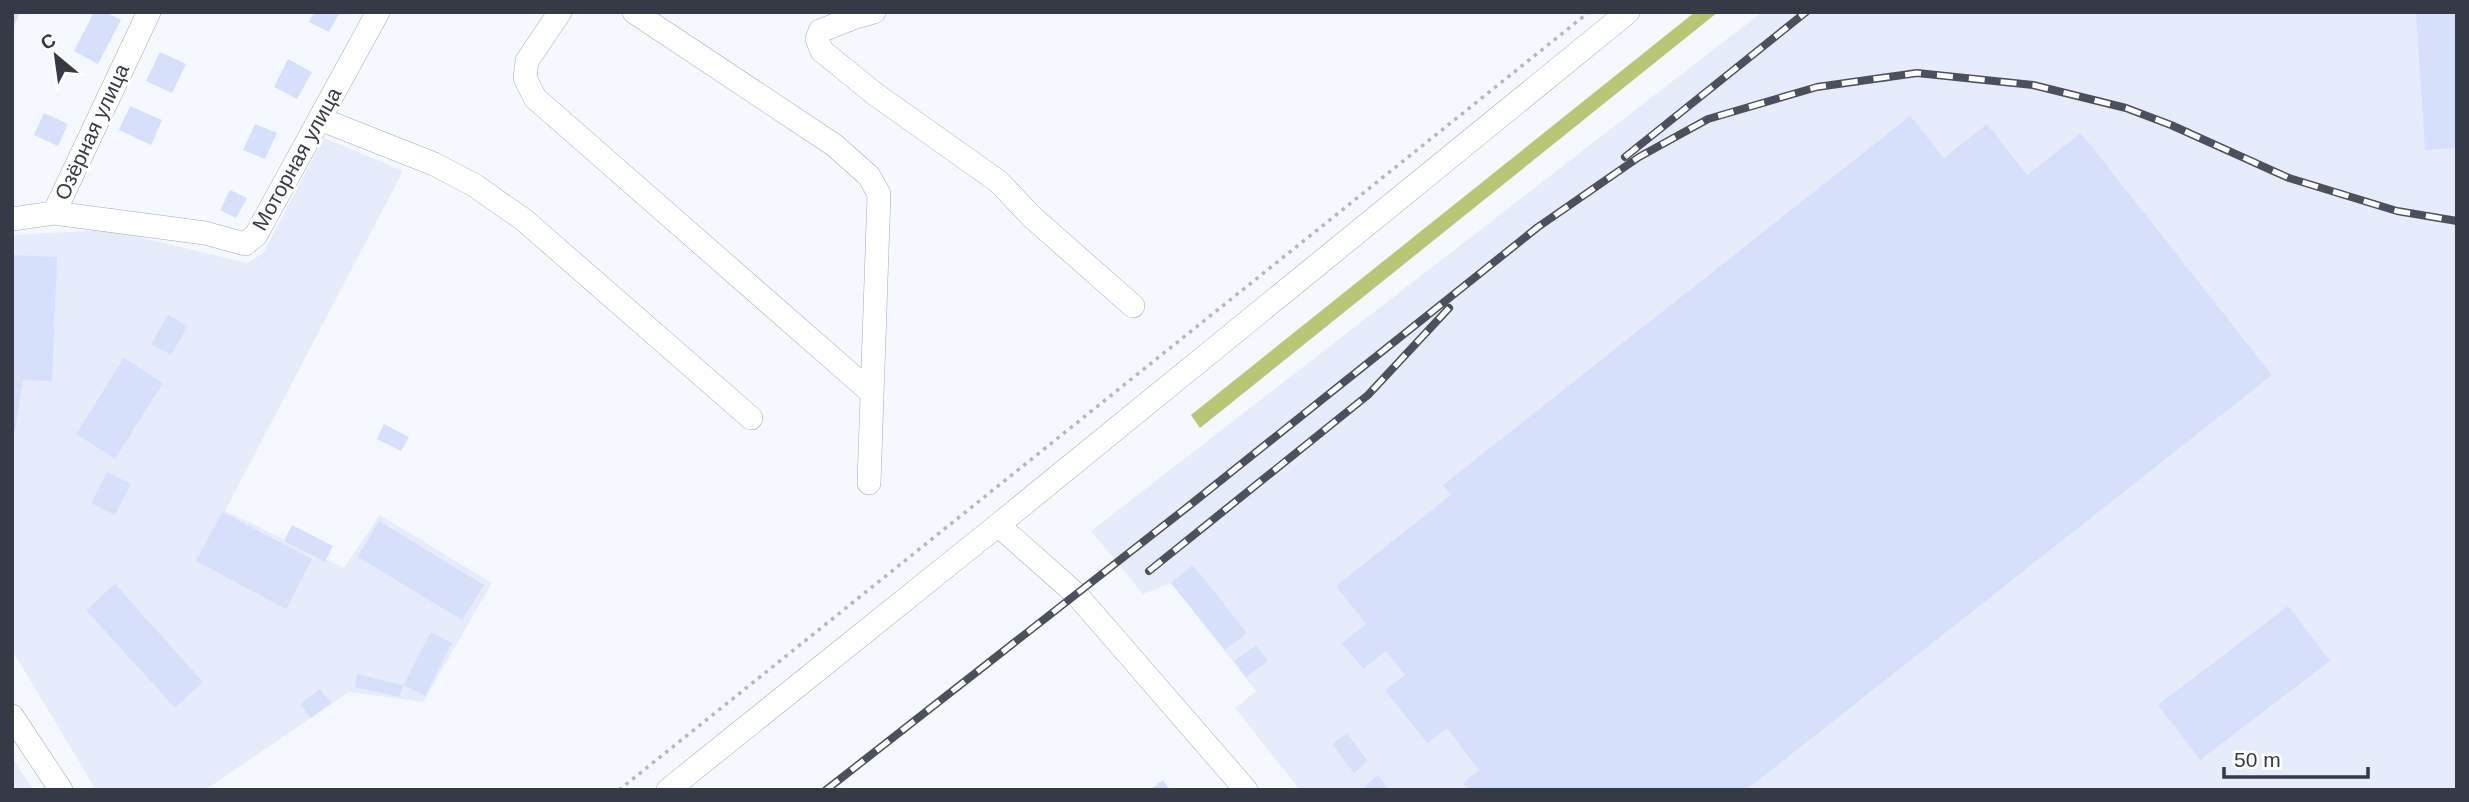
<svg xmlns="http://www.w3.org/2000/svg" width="2469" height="802" font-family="Helvetica,sans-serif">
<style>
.built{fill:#e6ecfc}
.forest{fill:#b8c676}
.building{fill:#d7e0fa}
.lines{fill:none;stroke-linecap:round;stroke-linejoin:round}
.minor-casing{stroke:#9faac9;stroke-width:24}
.path{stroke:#b4b7c0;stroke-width:3.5;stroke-dasharray:3.5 5;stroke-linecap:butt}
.minor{stroke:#fff;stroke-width:23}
.rail-casing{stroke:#4c505c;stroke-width:8}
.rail{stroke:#fff;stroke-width:5;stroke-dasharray:16;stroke-linecap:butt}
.labels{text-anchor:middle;stroke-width:6;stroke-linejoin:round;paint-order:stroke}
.street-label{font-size:21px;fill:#363a47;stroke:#fff}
</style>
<rect width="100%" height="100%" fill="#f5f8fe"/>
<path class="built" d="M1762,12H2457V790H1300L1235,708L1256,691L1171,583L1143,594L1091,531Z
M324,138L403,171L225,511L344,568L380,515L492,583L423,702L349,692L205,790H96L12,650V235L109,230L247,263L263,253Z
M12,757L33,790H12Z"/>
<path class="forest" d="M1695,12H1718L1200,428L1191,415Z"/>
<path class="building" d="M12,12H20L12,31Z
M94,12H106L121,20L98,64L74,51Z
M314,12H340L329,32L309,22Z
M2416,12H2457V148L2425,150Z
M160,52L186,64L172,93L146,81Z
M288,59L312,72L297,99L274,87Z
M130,106L162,120L151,145L119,130Z
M44,113L68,124L58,146L34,135Z
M1910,116L1944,158L1987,124L2027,175L2081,133L2272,375L1746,790H1468L1463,783L1479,770L1447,728L1427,743L1385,690L1405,675L1386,651L1363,669L1342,643L1366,624L1336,586L1451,495L1443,485Z
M255,124L277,133L265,159L243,150Z
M230,190L247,198L236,218L220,210Z
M12,255L57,257L52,381L23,380L14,437Z
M168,315L188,326L171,355L151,344Z
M124,358L163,383L115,459L76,434Z
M384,424L409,437L401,451L377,439Z
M107,472L131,484L115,515L91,503Z
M222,512L312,559L286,609L196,561Z
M379,521L484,585L462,620L358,557Z
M292,525L333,546L325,562L284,541Z
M1193,565L1247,633L1225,650L1171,583Z
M115,584L203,682L175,708L86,610Z
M2288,606L2330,661L2200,760L2158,705Z
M431,632L452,643L425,696L403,685Z
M1256,645L1268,661L1246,677L1234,661Z
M357,674L403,685L400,697L355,687Z
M320,689L331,703L311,718L300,704Z
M1347,733L1368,761L1354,773L1332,744Z
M1378,775L1389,790H1365L1363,788Z
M1163,780L1170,790H1150Z"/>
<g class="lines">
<g class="minor-casing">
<path id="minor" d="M560,12L527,61L525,78L535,98L872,393
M634,12L834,145L869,176L879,194L869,483
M874,12L853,18L820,31L817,39L822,51L875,94L999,182L1032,217L1133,306
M320,119L434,164L474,185L524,220L751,418
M54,213L205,233L245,244L256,235L378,12
M12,219L54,213L149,12
M998,525L1076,594L1246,790
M12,716L61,790
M668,790L998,525L1628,12"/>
</g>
<path class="path" d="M619,790L1589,12"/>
<use href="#minor" class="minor"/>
<g class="rail-casing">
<path id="rail" d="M1625,157L1806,12
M1149,571L1368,395L1449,308
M826,790L1190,505L1538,227L1639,157L1708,119L1817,87L1917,73L2033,85L2126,108L2171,125L2289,178L2397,211L2457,221"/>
</g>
<use href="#rail" class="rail"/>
</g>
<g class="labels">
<g class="street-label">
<text transform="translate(92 132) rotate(-65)" y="7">Озёрная улица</text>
<text transform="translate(297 159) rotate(-61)" y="7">Моторная улица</text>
</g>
</g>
<rect width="2469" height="802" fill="none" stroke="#363a47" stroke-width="28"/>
<g transform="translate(56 56) rotate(331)" stroke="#ffffff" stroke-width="5" paint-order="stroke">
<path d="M0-5L12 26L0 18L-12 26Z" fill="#363a47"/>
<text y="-10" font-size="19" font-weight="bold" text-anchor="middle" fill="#363a47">С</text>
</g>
<path d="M2224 767v10h144v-10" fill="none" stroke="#363a47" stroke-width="3.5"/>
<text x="2234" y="767" font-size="21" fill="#363a47" stroke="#ffffff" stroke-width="5" paint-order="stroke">50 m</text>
</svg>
